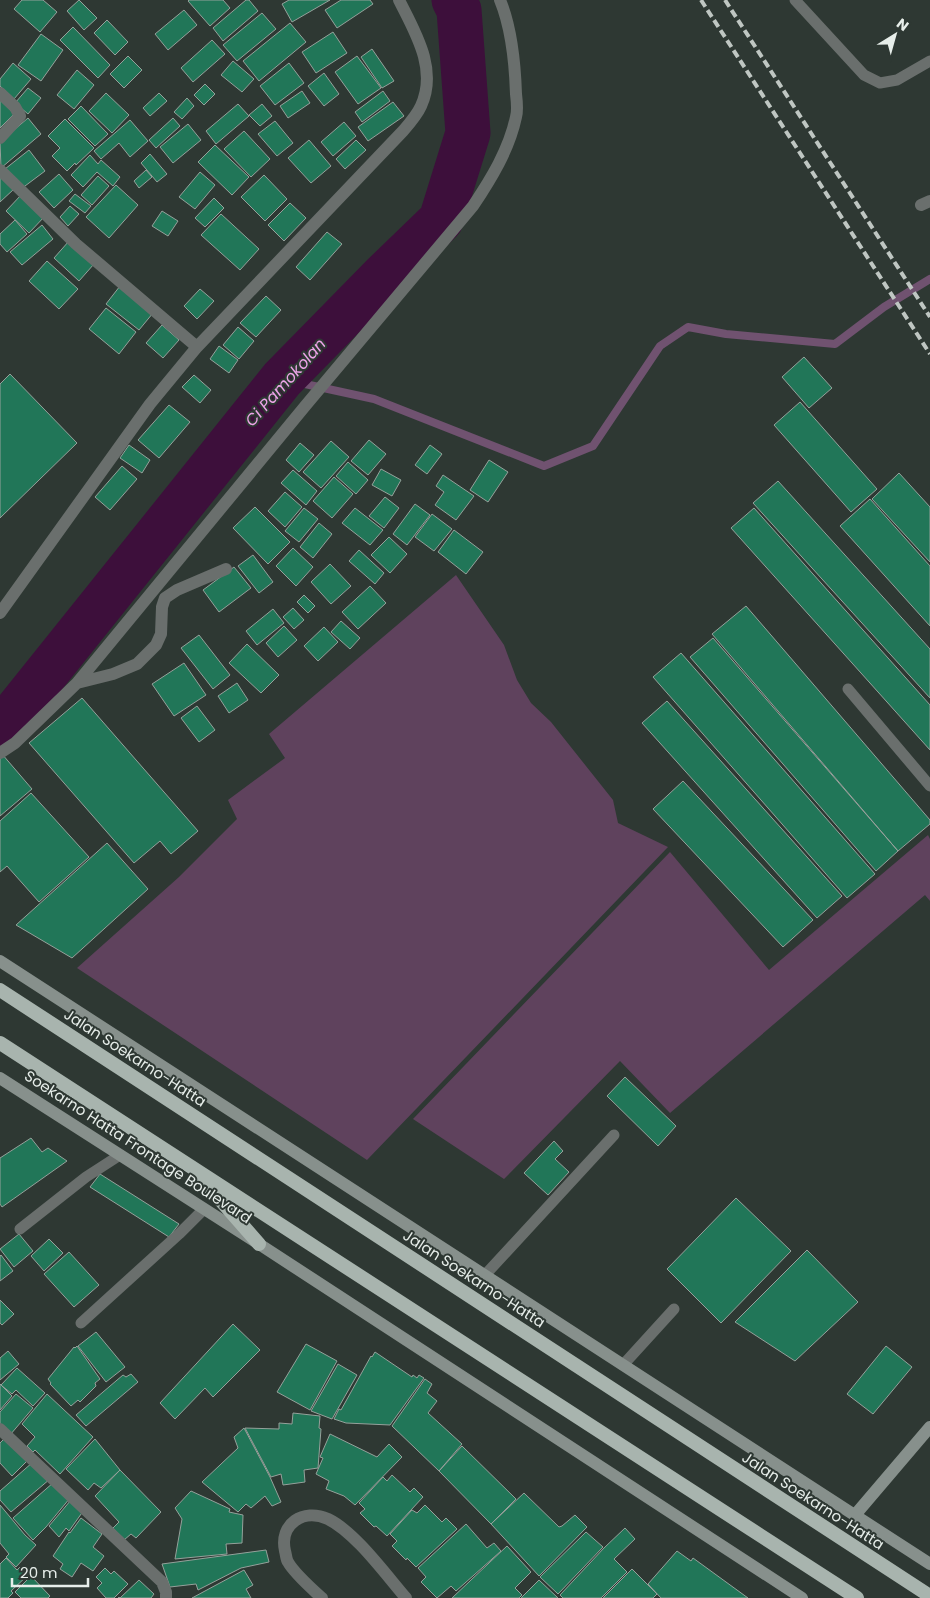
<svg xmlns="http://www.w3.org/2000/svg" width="930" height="1598" font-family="Poppins,sans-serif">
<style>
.green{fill:#5f425d}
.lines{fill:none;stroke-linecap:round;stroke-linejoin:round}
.stream{stroke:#705270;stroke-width:8}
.river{stroke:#3d0f3b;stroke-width:45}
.building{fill:#217658;stroke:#95a19b}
.service{stroke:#6a6f6d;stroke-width:11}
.minor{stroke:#6a6f6d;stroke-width:12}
.secondary{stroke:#87908c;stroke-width:12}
.trunk{stroke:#a8b4ae;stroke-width:14}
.rail{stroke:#bfc6c2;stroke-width:4;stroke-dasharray:8 4;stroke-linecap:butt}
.labels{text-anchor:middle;stroke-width:4;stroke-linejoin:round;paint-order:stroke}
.street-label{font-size:15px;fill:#e7eeea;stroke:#2e3833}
.water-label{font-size:16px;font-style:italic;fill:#eda4e8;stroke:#2e3833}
</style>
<rect width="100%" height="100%" fill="#2e3833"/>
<path class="green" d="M456,575L504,645L517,680L531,703L551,722L613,800L618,823L668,847L367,1160L77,968L179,877L237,819L228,800L285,758L269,734Z
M928,835L930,839V901L925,895L670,1113L620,1061L504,1179L413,1119L670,852L769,970Z"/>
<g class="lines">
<path class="stream" d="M282,379L374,399L544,466L593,446L660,346L688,327L726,334L835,344L884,307L930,279"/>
<path class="river" d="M0,731L282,379L383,276L441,220L468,133L459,10L454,0"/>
</g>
<path class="building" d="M22,0H43L57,12L40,32L14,9Z
M79,0L97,18L84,30L67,11Z
M189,0H223L230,8L210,26L188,1Z
M246,0H249L258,11L223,41L213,28Z
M289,0H330L292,22L282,4Z
M341,0H370L373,4L337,28L325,10Z
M184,10L197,25L168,50L155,34Z
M262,13L276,29L237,61L223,45Z
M107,20L128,42L115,55L94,33Z
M290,23L306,42L259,81L243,61Z
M73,27L110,65L98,78L60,40Z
M333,32L347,53L316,73L302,52Z
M41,34L63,50L41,81L18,65Z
M212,40L225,54L193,82L181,68Z
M372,49L394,81L382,88L361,57Z
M128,56L142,70L124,88L110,74Z
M357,56L381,88L358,104L335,72Z
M233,61L254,79L242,92L221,75Z
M13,63L31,79L14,99L0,86V79Z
M289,63L304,83L275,105L260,86Z
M77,70L94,85L74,109L57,95Z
M324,73L339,94L324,106L308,86Z
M205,84L215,94L204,105L194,95Z
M28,88L41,98L28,114L15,103Z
M302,91L310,103L288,118L280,106Z
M383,91L390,101L362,122L355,112Z
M106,93L129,115L112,133L89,111Z
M159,93L167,101L150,116L143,108Z
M187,98L194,106L182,119L174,112Z
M0,99L14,114L0,128Z
M393,102L404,116L368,141L358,127Z
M238,104L249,116L216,144L206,131Z
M262,104L272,116L260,126L249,115Z
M81,106L108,134L95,146L68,119Z
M28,118L41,134L1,168L0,142Z
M173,118L180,126L156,148L149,140Z
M65,119L94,148L76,165L75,163L67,171L52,156L60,148L48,136Z
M130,120L148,141L130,157L119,143L101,159L94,151Z
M275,121L293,143L277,156L258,134Z
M344,122L356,136L333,156L321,142Z
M188,124L201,140L173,163L160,147Z
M244,131L270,159L251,177L224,149Z
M309,140L331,166L311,183L288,158Z
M356,140L366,150L345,169L336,159Z
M215,145L249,177L232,195L198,162Z
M29,150L45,171L21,189L5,169Z
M150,154L167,174L157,182L141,163Z
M90,155L98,164L101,160L120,177L113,186L97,172L83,187L71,175Z
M146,170L152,177L139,188L134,181Z
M200,172L215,185L195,209L179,197Z
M0,173L14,189L0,202Z
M59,174L73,190L54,208L39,192Z
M264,175L287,199L265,221L241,197Z
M98,176L109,186L92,205L81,195Z
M116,185L138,205L109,238L86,217Z
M22,194L45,216L29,233L6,211Z
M75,194L91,206L85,213L69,201Z
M214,198L224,208L205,227L195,218Z
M290,203L306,218L284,241L268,225Z
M70,206L79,214L68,226L60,217Z
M162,211L178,221L168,236L152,226Z
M221,214L259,249L240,270L201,235Z
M15,220L27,234L7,252L0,244V234Z
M42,225L53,239L22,265L10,252Z
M327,232L342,244L310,280L296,267Z
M69,241L94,264L79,281L54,258Z
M47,261L78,289L59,309L29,281Z
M120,286L153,313L139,330L106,304Z
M200,289L214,301L197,319L184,306Z
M266,296L281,310L256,337L240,323Z
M106,308L136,332L119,354L89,329Z
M162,325L179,340L163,358L146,343Z
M238,327L254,341L239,359L223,345Z
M219,346L238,360L229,373L210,359Z
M804,357L832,388L809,408L782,377Z
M10,374L77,443L0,518V384Z
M194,375L211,390L200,403L182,387Z
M800,402L877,489L851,512L774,425Z
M169,405L190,422L159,458L138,440Z
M369,440L386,454L368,475L351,461Z
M331,441L349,457L321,488L303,472Z
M300,443L314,455L299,472L286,460Z
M129,445L150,460L142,473L120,458Z
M430,445L442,454L427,474L415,465Z
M489,460L508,472L488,502L470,490Z
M348,462L368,480L356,494L336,476Z
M122,466L137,479L110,510L95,497Z
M381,469L401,480L392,496L372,485Z
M293,470L317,491L306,505L281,483Z
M899,473L930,507V562L872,499Z
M443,475L474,496L456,520L435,505L444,492L436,486Z
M334,477L353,494L332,518L313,501Z
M778,481L930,649V698L753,503Z
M285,492L302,507L285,527L268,511Z
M385,497L399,508L384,528L369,516Z
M870,499L930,566V626L840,526Z
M415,504L430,515L407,545L393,534Z
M255,507L290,542L268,564L233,528Z
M304,508L318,519L299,542L285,531Z
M355,508L383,530L370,545L342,523Z
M754,508L930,705V750L731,528Z
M432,514L452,529L434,551L415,537Z
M319,523L332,534L313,558L300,547Z
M454,530L483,552L466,574L438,552Z
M389,537L407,554L390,573L371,555Z
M293,548L313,567L296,586L276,566Z
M359,550L384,573L375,584L349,561Z
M253,555L273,582L259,593L238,566Z
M330,564L351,586L331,604L311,582Z
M234,567L251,588L219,612L203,590Z
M370,586L386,603L358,629L342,612Z
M304,595L315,606L308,613L297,602Z
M746,606L930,820V824L898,851L712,634Z
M293,608L304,620L294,629L283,617Z
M273,609L284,623L257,645L246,631Z
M341,621L360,638L350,649L331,632Z
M284,626L297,640L278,657L266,643Z
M324,627L338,642L318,661L304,646Z
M199,635L230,675L213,689L181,648Z
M713,638L898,851L876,871L690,657Z
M247,644L279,675L261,693L229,663Z
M681,653L875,874L847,898L653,677Z
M184,663L206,695L174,716L152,684Z
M237,683L248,700L229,713L218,696Z
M82,698L198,831L171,854L160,841L134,863L29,743Z
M667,701L842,896L817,918L642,723Z
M197,706L215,730L199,742L181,718Z
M2,754L32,789L0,816V756Z
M683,781L813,920L783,947L653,809Z
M31,793L89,857L39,902L7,866L0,872V821Z
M107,843L148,889L72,958L16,925Z
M625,1077L676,1126L658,1146L607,1096Z
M31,1138L42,1152L48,1148L67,1161L2,1207L0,1204V1158Z
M554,1141L563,1151L555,1159L569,1172L548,1195L524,1173Z
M100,1174L179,1224L169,1237L90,1187Z
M736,1198L791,1251L721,1323L667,1269Z
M19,1234L33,1251L14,1267L0,1249Z
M49,1239L63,1253L44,1271L31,1256Z
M807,1250L858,1302L795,1361L735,1322Z
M69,1252L99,1285L74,1307L44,1274Z
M1,1255L13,1271L0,1281V1256Z
M0,1300L14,1314L2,1325L0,1323Z
M233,1324L260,1350L213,1397L205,1388L175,1419L160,1403Z
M96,1332L125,1367L106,1382L78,1346Z
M306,1344L337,1361L310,1410L277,1392Z
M77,1346L100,1379L95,1383L96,1386L80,1402L78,1400L71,1406L50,1384L51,1383L48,1379L74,1347L75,1348Z
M886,1346L912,1367L873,1414L847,1394Z
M8,1351L19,1364L0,1380V1358Z
M375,1352L412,1377L413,1375L417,1378L419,1375L424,1378L390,1425L346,1423L334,1419L339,1409L341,1410L371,1356L372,1357Z
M338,1364L357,1375L332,1419L311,1411Z
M17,1368L45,1393L33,1406L16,1390L12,1394L1,1385Z
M131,1374L138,1382L86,1426L76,1415L123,1375L126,1377Z
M425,1379L432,1384L427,1393L437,1401L428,1413L462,1444L439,1471L392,1426Z
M0,1384L12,1396L0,1410Z
M16,1394L33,1408L10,1435L0,1427V1412Z
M47,1394L93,1437L60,1474L35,1450L33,1452L27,1446L35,1437L22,1424Z
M293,1413L320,1416L319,1428L321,1429L318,1468L304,1470L305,1482L283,1485L281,1474L271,1477L245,1428L279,1429V1423L292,1424Z
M244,1428L270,1477L281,1502L272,1506L265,1496L251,1508L246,1504L238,1512L202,1482L238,1448L234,1437Z
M330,1434L377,1457L389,1444L402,1457L355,1505L344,1496L326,1489L329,1481L316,1474L323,1458L320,1457Z
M6,1437L28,1460L12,1476L0,1463V1443Z
M95,1439L120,1470L101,1488L94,1483L88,1490L66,1469Z
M462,1446L516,1499L491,1524L439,1471Z
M33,1462L50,1479L11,1512L0,1500V1491Z
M120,1470L161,1512L136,1538L131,1534L124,1540L113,1528L119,1522L95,1496Z
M392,1475L410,1492L414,1488L423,1497L387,1536L376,1526L374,1527L360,1513L365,1509L359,1503L383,1477L387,1481Z
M54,1482L70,1498L46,1527L33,1540L13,1518Z
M191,1491L230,1509L229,1512L243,1515L242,1543L226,1544L227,1554L175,1559L182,1519L175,1508Z
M524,1493L559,1527L562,1526L575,1515L587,1527L539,1576L491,1524Z
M71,1500L84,1510L69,1531L66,1528L59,1537L49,1526Z
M0,1505L25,1535L36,1545L16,1567L6,1557L9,1554L0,1543Z
M425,1505L442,1522L446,1518L457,1529L416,1567L407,1558L406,1560L392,1546L397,1541L390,1534L412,1510L417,1513Z
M81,1518L102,1534L93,1547L104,1556L93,1571L81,1563L72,1577L60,1569L63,1564L53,1556L69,1532L70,1533Z
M466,1524L487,1548L494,1543L501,1551L456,1591L451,1586L437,1598L421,1582L426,1577L418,1568Z
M625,1528L635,1539L614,1559L627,1572L601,1598H563L560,1595L604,1548Z
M586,1532L603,1547L558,1594L540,1577Z
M507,1546L531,1572L515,1588L522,1595L519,1598H452Z
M266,1550L269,1562L241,1568L198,1590L196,1584L170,1587L162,1564Z
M677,1551L691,1561L693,1558L748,1598H661L648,1584Z
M6,1558L17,1570L20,1567L28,1575L11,1591L13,1593L8,1598H0V1564Z
M105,1568L111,1574L114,1571L128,1584L114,1598H106L97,1588L102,1583L96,1577Z
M632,1569L657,1594L653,1598H603Z
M244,1570L253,1585L246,1589L251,1598H192Z
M31,1576L50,1596L48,1598H21L15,1592Z
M139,1580L154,1594L151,1598H118L119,1597L120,1598Z
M539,1580L558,1598H521Z"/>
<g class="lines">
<path class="service" d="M795,0L864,75L880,83L897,80L930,61
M848,689L930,786
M20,1229L86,1177L120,1155
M485,1275L614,1135
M81,1323L179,1234L203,1210
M623,1365L674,1309"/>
<path class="minor" d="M0,93L15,107L20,116L0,138
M0,170L76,244L197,347
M921,205L930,201
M0,613L150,404L197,347L403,131C410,123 417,115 421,106C438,69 415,32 399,0
M77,683L113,674L137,664L156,645L161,634L162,607L165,598L177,590L226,569
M0,753L15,743L77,683L306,405L473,206C491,179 509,150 516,117C518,110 517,102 516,94C515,63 512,29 500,0
M0,1429L162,1582L166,1592V1598
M322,1598C312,1589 294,1573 288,1562C286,1559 286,1554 285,1551C279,1524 303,1508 328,1519C355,1532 386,1575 406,1598"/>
<path class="secondary" d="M0,961L930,1564
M0,1078L259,1244L802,1598
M855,1515L930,1427"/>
<path class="trunk" d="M0,990L930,1596
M0,1043L857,1598
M201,1178L259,1244"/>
<path class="rail" d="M701,0L930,354
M725,0L930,317"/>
</g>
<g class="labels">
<g class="street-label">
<text transform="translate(135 1058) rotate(33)" y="5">Jalan Soekarno-Hatta</text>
<text transform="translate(138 1147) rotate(33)" y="5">Soekarno Hatta Frontage Boulevard</text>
<text transform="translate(474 1279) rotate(33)" y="5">Jalan Soekarno-Hatta</text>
<text transform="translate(813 1501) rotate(33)" y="5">Jalan Soekarno-Hatta</text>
</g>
<g class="water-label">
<text transform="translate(285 382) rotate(-48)" y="6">Ci Pamokolan</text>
</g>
</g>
<g transform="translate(895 35) rotate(37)" stroke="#2e3833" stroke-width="4" paint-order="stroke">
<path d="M0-4L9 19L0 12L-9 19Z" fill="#e7eeea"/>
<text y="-8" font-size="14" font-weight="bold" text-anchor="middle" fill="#e7eeea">N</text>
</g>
<path d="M12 1578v8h76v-8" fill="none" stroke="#e7eeea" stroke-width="2.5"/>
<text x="20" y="1578" font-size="15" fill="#e7eeea" stroke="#2e3833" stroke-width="4" paint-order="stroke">20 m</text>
</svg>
